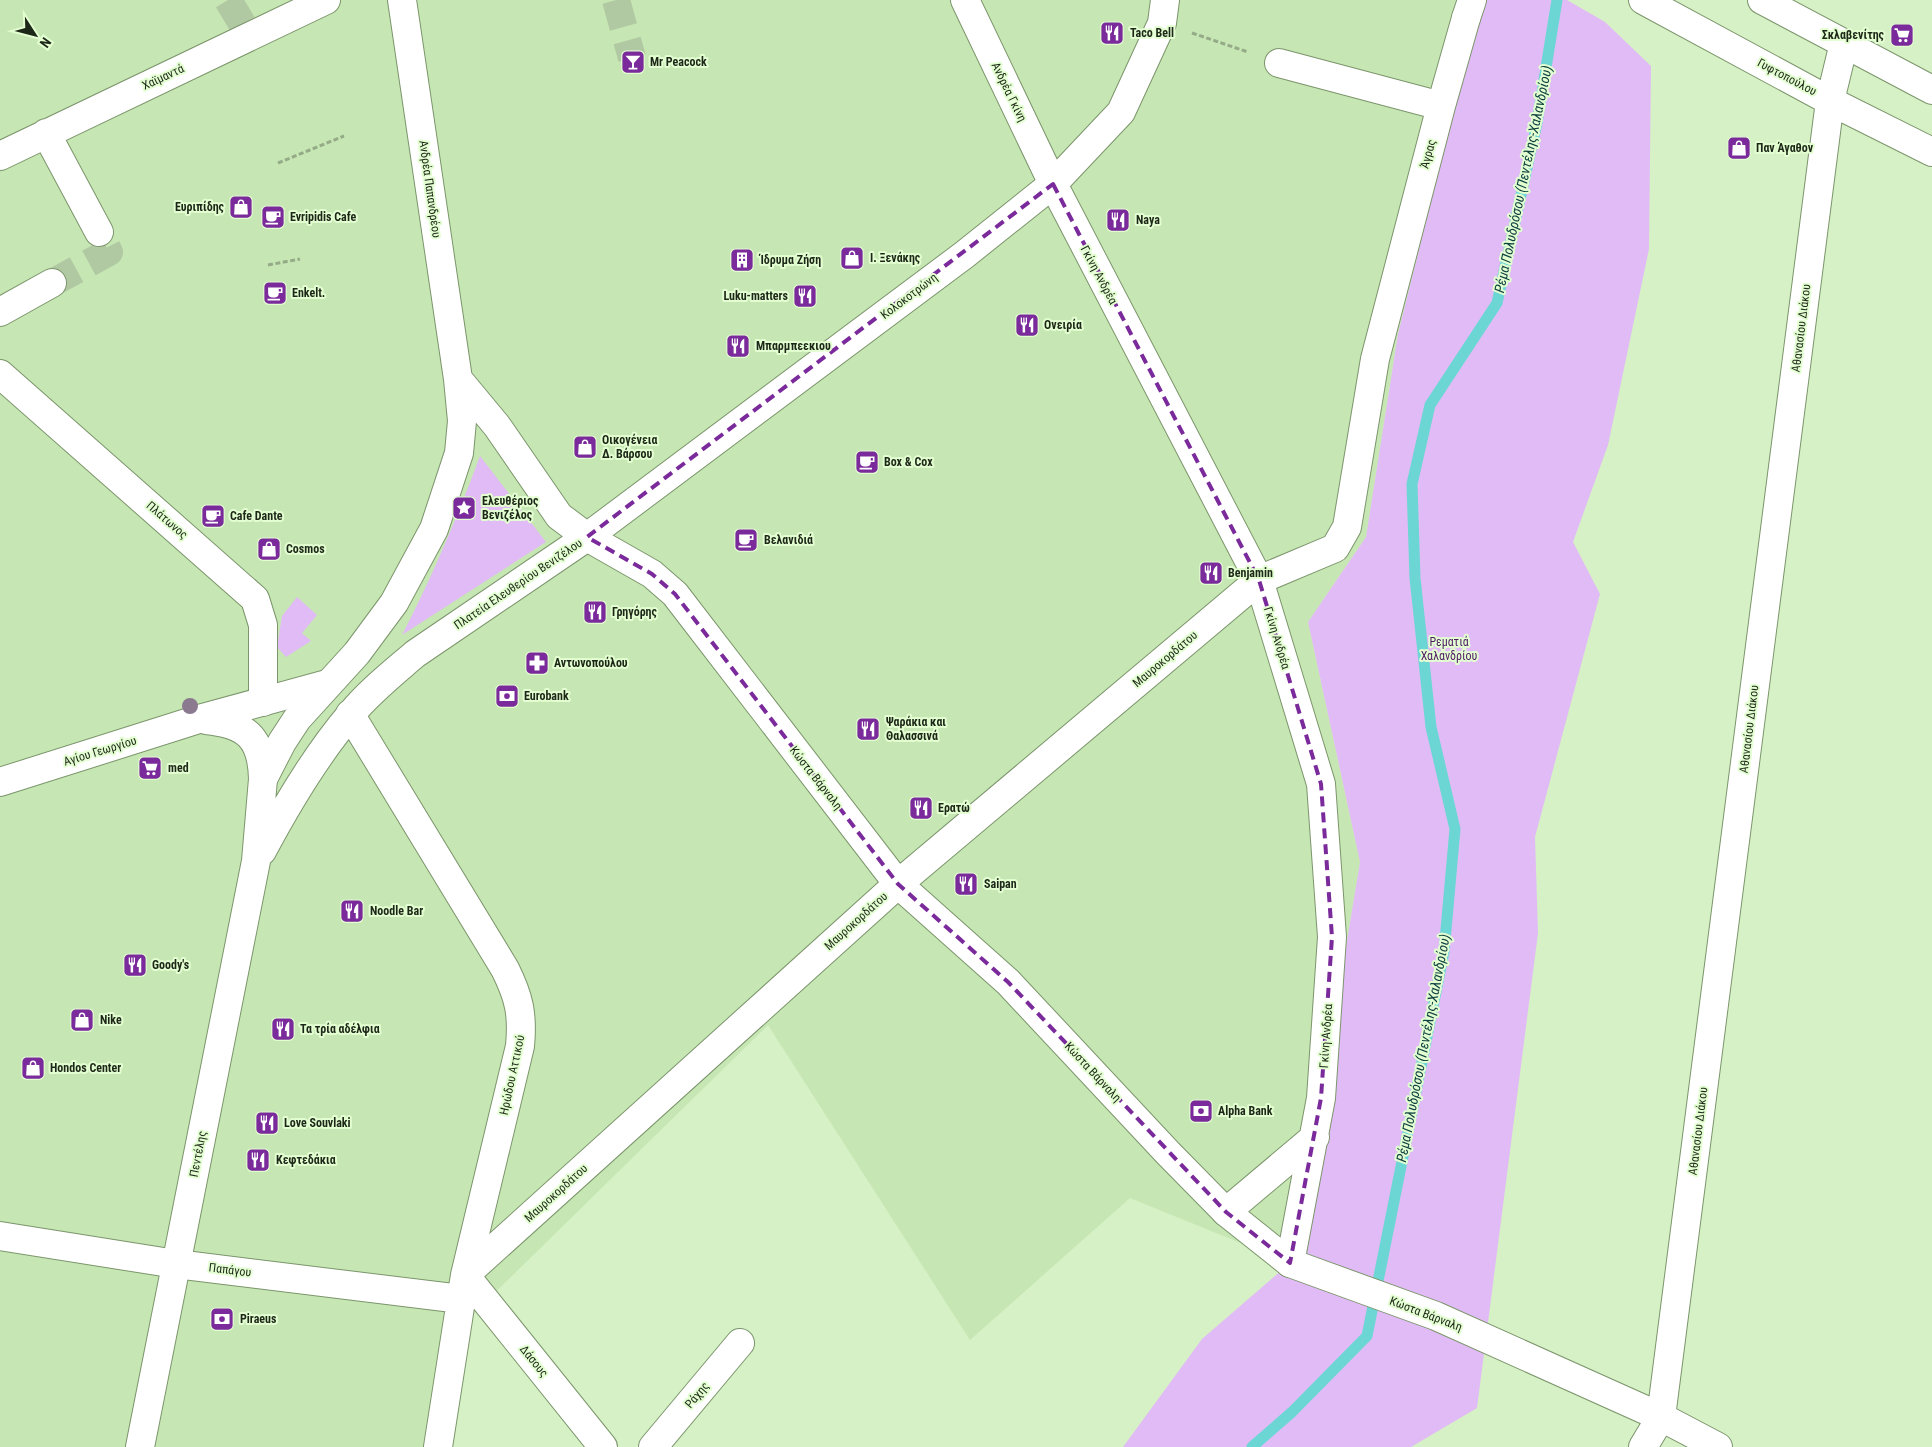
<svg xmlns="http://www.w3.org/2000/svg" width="1932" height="1447" font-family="'Roboto Condensed',sans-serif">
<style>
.built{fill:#c6e6b3}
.green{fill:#e1bbf6}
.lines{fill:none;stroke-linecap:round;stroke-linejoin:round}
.stream{stroke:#6cd6d4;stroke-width:11}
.pedestrian-tunnel{stroke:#b1c9a2;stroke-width:28;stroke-dasharray:28 14;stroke-linecap:butt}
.pedestrian-casing{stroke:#7c956c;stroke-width:30}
.minor-casing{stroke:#7c956c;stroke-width:30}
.tertiary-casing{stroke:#7c956c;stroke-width:30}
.secondary-casing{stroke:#7c956c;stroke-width:30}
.path{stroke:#95ab88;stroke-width:3;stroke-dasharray:5 2.5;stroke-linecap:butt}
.pedestrian{stroke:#fff;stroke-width:28}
.minor{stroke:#fff;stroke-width:28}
.tertiary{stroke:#fff;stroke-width:28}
.secondary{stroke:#fff;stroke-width:28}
.tree{fill:#8b7a8f}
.marked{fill:none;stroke:#7a2a9b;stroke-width:4;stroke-dasharray:10 6;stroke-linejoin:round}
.labels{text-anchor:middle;stroke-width:4;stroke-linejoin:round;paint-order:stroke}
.poi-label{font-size:12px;font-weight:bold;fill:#1d2717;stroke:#e3ffd2;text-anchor:start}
.street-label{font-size:12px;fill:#1d2717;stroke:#e3ffd2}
.park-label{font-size:12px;fill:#4d1963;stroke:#e3ffd2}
.water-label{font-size:14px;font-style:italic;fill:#0d403f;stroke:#e3ffd2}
</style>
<rect width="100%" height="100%" fill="#d6f1c5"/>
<path class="built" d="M0,0H1481L1398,334L1366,537L1308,622L1360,862L1321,1098L1290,1263L1130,1198L970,1340L768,1025L469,1318L444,1447H0Z"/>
<path class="green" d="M1481,0H1567L1605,22L1651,66L1649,249L1608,445L1573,542L1600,594L1535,837L1538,933L1477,1408L1411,1447H1123L1202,1339L1290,1263L1321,1098L1360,862L1308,622L1366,537L1398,334Z
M480,456L546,542L402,635C432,577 457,518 480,456Z
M297,597L317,615L302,633L311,641L286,657L277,647L282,616Z"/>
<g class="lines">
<path class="stream" d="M1252,1447L1292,1412L1367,1336L1444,952L1455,829L1431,727L1415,578L1412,484L1430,405L1497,303L1537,123L1557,0"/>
<path class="pedestrian-tunnel" d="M228,0L243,25
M616,0L632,58
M52,283L109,252L99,232"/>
<g class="pedestrian-casing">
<path id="pedestrian" d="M1279,63L1441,106
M46,133L99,232
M0,156L326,0
M0,312L52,283
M0,374L255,599L263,625V702
M1259,580L1335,548L1347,527L1375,359L1441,106L1466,18
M1643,1447L1661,1417"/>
</g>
<g class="minor-casing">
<path id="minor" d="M965,0L1053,184L1259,580L1321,784L1332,937L1321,1098L1290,1263
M1643,0L1830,101L1932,152
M1762,0L1932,90
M1466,18L1472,0
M350,714L505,969C519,997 523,1014 520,1046L465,1275L438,1447
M1226,1212L1315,1137
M0,1236L176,1264L461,1299
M465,1275L898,884L1259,580
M465,1275L603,1447
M1661,1417L1830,101L1844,43
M653,1447L740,1343"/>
</g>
<g class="tertiary-casing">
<path id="tertiary" d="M587,537L652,574L675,594L898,884L1008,982L1168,1153L1226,1212L1290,1263L1436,1316L1661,1417L1718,1447
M206,720C246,724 262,737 263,779
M0,782L199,719L327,684"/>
</g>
<g class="secondary-casing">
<path id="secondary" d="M458,379L497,426L559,516L587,537
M262,851C287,804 316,755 351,714C370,691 393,673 415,654L587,537L964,255L1053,184L1121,112L1162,23L1165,0
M140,1447L256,861L263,779L282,742L297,719L357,653L394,603L434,529L459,453L462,421L458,379L402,0"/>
</g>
<path class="path" d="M1192,33L1248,52
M278,163L344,136
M268,265L300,259"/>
<use href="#pedestrian" class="pedestrian"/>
<use href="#minor" class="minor"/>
<use href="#tertiary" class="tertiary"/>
<use href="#secondary" class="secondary"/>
</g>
<circle class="tree" cx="190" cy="706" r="8"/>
<path class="marked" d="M1053,184L1259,580L1321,784L1332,937L1321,1098L1290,1263L1226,1212L1008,982L898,884L675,594L652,574L587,537Z"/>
<defs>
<g id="restaurant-square" transform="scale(1.25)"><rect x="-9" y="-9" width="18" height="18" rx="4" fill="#7a2a9b" stroke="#e3ffd2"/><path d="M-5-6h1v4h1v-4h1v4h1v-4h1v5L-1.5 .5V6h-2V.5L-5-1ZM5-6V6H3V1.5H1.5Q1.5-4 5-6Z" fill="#fff"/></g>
<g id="supermarket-square" transform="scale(1.25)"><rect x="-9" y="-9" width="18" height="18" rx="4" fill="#7a2a9b" stroke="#e3ffd2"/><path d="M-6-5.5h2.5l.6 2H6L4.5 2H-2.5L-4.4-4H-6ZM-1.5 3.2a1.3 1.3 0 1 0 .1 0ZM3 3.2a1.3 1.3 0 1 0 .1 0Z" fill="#fff"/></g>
<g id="bar-square" transform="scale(1.25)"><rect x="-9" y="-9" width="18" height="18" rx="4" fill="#7a2a9b" stroke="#e3ffd2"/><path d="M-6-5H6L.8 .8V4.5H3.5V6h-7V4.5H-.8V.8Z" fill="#fff"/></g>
<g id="shop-square" transform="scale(1.25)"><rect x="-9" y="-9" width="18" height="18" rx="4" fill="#7a2a9b" stroke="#e3ffd2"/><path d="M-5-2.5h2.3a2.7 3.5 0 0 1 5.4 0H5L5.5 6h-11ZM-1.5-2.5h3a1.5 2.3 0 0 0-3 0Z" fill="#fff"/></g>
<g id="cafe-square" transform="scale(1.25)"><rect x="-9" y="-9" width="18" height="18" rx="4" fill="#7a2a9b" stroke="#e3ffd2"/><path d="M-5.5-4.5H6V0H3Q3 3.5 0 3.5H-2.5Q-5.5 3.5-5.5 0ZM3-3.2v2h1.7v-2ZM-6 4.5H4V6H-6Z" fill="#fff"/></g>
<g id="building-square" transform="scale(1.25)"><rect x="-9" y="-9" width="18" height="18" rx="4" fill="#7a2a9b" stroke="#e3ffd2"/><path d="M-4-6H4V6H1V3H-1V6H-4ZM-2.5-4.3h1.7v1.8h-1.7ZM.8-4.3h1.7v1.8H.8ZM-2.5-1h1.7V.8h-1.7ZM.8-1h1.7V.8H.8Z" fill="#fff"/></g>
<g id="sight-square" transform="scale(1.25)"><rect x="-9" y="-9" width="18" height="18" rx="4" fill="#7a2a9b" stroke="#e3ffd2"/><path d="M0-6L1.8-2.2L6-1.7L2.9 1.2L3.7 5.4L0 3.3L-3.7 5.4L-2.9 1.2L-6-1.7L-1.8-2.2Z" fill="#fff"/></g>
<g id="pharmacy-square" transform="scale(1.25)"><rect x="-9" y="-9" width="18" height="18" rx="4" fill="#7a2a9b" stroke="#e3ffd2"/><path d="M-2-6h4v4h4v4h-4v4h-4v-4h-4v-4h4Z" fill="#fff"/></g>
<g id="bank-square" transform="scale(1.25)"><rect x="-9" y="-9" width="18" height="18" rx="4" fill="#7a2a9b" stroke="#e3ffd2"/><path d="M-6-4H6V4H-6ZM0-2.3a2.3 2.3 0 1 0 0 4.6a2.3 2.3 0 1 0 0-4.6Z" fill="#fff"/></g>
</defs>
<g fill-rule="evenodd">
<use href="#restaurant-square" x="1112" y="33"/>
<use href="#supermarket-square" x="1902" y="35"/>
<use href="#bar-square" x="633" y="62"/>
<use href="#shop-square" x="1739" y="148"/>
<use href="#shop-square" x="241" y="207"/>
<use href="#cafe-square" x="273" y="217"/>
<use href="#restaurant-square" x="1118" y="220"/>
<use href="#shop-square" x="852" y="258"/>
<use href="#building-square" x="742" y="260"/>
<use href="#cafe-square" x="275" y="293"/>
<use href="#restaurant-square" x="805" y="296"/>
<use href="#restaurant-square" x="1027" y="325"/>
<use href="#restaurant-square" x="738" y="346"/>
<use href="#shop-square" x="585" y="447"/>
<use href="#cafe-square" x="867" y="462"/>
<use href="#sight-square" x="464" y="508"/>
<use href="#cafe-square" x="213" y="516"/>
<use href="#cafe-square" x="746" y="540"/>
<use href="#shop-square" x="269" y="549"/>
<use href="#restaurant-square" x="1211" y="573"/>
<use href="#restaurant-square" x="595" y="612"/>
<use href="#pharmacy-square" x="537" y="663"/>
<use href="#bank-square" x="507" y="696"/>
<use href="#restaurant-square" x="868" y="729"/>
<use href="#supermarket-square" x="150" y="768"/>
<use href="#restaurant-square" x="921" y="808"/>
<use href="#restaurant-square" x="966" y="884"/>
<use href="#restaurant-square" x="352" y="911"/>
<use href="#restaurant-square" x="135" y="965"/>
<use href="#shop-square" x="82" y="1020"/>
<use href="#restaurant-square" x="283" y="1029"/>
<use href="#shop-square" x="33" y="1068"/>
<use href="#bank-square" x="1201" y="1111"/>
<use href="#restaurant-square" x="267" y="1123"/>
<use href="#restaurant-square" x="258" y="1160"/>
<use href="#bank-square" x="222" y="1319"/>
</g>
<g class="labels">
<g class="poi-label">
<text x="1130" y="37">Taco Bell</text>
<text x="1884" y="39" text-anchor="end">Σκλαβενίτης</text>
<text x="650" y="66">Mr Peacock</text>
<text x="1756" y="152">Παν Άγαθον</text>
<text x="224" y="211" text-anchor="end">Ευριπίδης</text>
<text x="290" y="221">Evripidis Cafe</text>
<text x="1136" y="224">Naya</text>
<text x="870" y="262">Ι. Ξενάκης</text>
<text x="760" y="264">Ίδρυμα Ζήση</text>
<text x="292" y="297">Enkelt.</text>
<text x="788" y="300" text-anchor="end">Luku-matters</text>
<text x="1044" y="329">Ονειρία</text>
<text x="756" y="350">Μπαρμπεεκιου</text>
<text x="602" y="444">Οικογένεια<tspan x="602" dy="14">Δ. Βάρσου</tspan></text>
<text x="884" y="466">Box &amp; Cox</text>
<text x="482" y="505">Ελευθέριος<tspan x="482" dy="14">Βενιζέλος</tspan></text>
<text x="230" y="520">Cafe Dante</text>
<text x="764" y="544">Βελανιδιά</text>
<text x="286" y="553">Cosmos</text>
<text x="1228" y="577">Benjamin</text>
<text x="612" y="616">Γρηγόρης</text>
<text x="554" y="667">Αντωνοπούλου</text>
<text x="524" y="700">Eurobank</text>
<text x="886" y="726">Ψαράκια και<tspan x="886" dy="14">Θαλασσινά</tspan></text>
<text x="168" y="772">med</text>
<text x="938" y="812">Ερατώ</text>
<text x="984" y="888">Saipan</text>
<text x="370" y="915">Noodle Bar</text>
<text x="152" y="969">Goody's</text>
<text x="100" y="1024">Nike</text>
<text x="300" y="1033">Τα τρία αδέλφια</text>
<text x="50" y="1072">Hondos Center</text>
<text x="1218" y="1115">Alpha Bank</text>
<text x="284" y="1127">Love Souvlaki</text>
<text x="276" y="1164">Κεφτεδάκια</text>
<text x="240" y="1323">Piraeus</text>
</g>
<g class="street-label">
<text transform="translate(163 77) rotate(-25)" y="4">Χαϊμαντά</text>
<text transform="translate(1787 77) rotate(28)" y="4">Γυφτοπούλου</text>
<text transform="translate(1009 92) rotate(64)" y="4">Ανδρέα Γκίνη</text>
<text transform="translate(1428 154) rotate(-75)" y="4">Άγρας</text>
<text transform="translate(430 189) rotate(82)" y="4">Ανδρέα Παπανδρέου</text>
<text transform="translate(1099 275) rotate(62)" y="4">Γκίνη Ανδρέα</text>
<text transform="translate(909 296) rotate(-37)" y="4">Κολοκοτρώνη</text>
<text transform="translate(1801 328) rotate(-83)" y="4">Αθανασίου Διάκου</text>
<text transform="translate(167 520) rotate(41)" y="4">Πλάτωνος</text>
<text transform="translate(518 584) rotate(-34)" y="4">Πλατεία Ελευθερίου Βενιζέλου</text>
<text transform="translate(1277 638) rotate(73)" y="4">Γκίνη Ανδρέα</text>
<text transform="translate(1165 659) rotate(-40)" y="4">Μαυροκορδάτου</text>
<text transform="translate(1749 729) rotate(-83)" y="4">Αθανασίου Διάκου</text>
<text transform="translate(100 751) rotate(-17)" y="4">Αγίου Γεωργίου</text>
<text transform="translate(816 778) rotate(52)" y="4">Κώστα Βάρναλη</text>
<text transform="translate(856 921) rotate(-42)" y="4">Μαυροκορδάτου</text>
<text transform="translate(1326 1036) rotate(-86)" y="4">Γκίνη Ανδρέα</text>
<text transform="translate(1093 1072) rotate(47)" y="4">Κώστα Βάρναλη</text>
<text transform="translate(512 1075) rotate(-78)" y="4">Ηρώδου Αττικού</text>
<text transform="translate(1698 1131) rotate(-83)" y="4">Αθανασίου Διάκου</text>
<text transform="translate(198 1154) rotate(-79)" y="4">Πεντέλης</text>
<text transform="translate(556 1193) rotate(-42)" y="4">Μαυροκορδάτου</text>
<text transform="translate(230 1270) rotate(7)" y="4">Παπάγου</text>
<text transform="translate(1426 1314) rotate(21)" y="4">Κώστα Βάρναλη</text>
<text transform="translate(534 1361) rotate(51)" y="4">Δάσους</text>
<text transform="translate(697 1395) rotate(-50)" y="4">Ράχης</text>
</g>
<g class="park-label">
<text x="1449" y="646">Ρεματιά<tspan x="1449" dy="14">Χαλανδρίου</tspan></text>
</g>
<g class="water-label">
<text transform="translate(1523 179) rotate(-78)" y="5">Ρέμα Πολυδρόσου (Πεντέλης-Χαλανδρίου)</text>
<text transform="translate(1423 1048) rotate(-79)" y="5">Ρέμα Πολυδρόσου (Πεντέλης-Χαλανδρίου)</text>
</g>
</g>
<g transform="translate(35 35) rotate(126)" stroke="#e3ffd2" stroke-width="4" paint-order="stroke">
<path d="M0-4L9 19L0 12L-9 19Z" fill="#1d2717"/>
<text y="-8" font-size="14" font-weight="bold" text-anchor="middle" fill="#1d2717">N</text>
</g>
</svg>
